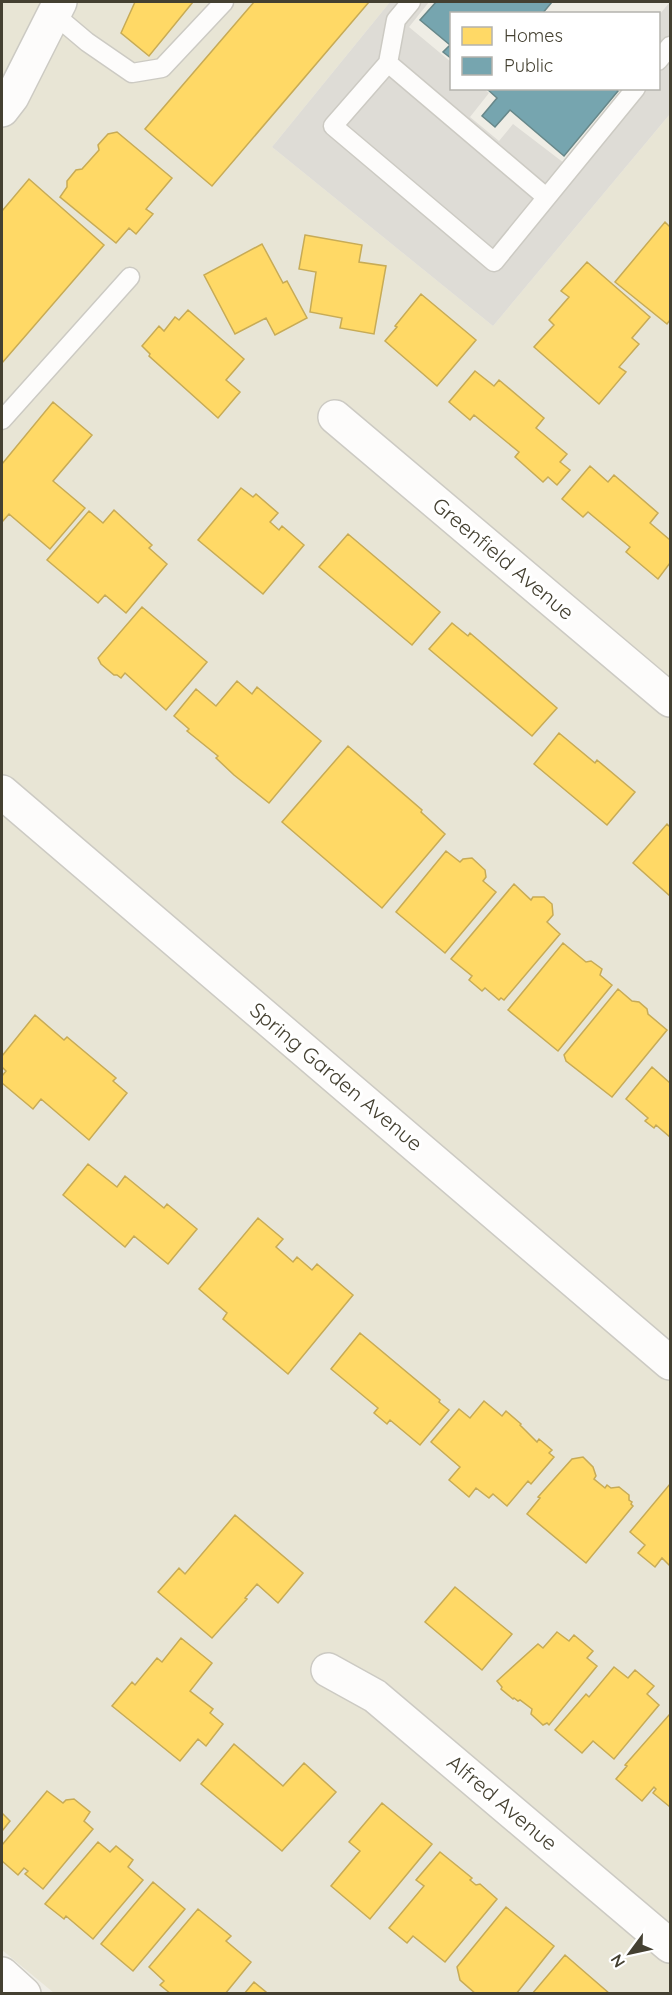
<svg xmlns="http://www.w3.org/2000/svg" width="672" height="1995" font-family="Quicksand,sans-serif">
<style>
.residential{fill:#e8e5d5}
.parking{fill:#dedcd6}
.homes{fill:#ffd966;stroke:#c7ab56;stroke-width:1.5}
.public{fill:#76a5af;stroke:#678789;stroke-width:1.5}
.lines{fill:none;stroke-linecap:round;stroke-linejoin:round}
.service-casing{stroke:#cccac3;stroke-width:21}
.minor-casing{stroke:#cccac3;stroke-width:36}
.service{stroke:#fdfcfb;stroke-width:18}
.minor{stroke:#fdfcfb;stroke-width:33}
.labels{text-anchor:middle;stroke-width:6;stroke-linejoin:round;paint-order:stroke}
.street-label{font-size:21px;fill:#444031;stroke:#fff}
</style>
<rect width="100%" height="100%" fill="#efede5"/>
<path class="residential" d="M2,2H390L272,147L493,326L670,114V1993H54L2,1950Z"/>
<path class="parking" d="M390,2H429L409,27L451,62L452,88L484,89L489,93L470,117L499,141L513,124L564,163L623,91L620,89L658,88L659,15L670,2V114L493,326L272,147Z"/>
<path class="homes" d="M135,2H193L149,56L121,33Z
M254,2H369L212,186L145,129Z
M117,132L172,178L146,209L153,214L136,234L129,228L116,243L60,197L67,187V181L76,170L82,169L99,150L98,145L108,134Z
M29,179L104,245L2,363V211Z
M665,222L670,227V320L667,324L615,282Z
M305,235L362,245L359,262L386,266L374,334L340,328L342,318L310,312L316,272L299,269Z
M262,244L283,283L287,281L307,318L275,335L266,318L235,334L204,275Z
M587,262L650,317L632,338L639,344L619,367L626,372L599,404L534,347L554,325L549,320L569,297L561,291Z
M421,294L476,340L437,386L385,341L397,327L395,326Z
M188,310L244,359L226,380L240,392L218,418L149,356L150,354L142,346L159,326L164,331L175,317L179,320Z
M475,371L494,386L499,380L544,418L536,428L567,454L560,462L570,470L557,485L548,477L543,482L515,457L519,452L474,415L470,420L449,402Z
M53,402L92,435L53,481L85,508L50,549L9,514L2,522V464Z
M590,466L608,482L614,475L658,513L650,523L670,540V563L658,579L626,552L630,547L588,512L583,517L562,499Z
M241,488L253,497L256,494L278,513L270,522L279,530L282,526L304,545L263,594L198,540Z
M114,510L152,545L149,548L167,564L126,613L105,595L98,603L47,560L89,511L103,523Z
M348,534L440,612L412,645L319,567Z
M142,607L207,662L166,710L125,673L121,678L117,675H114L101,664L98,658Z
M452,623L468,636L470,633L557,708L532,736L429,649Z
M237,681L252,694L257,687L321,741L269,803L234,775L216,758L218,756L187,731L189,729L174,716L196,689L216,706Z
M559,733L595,763L597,760L635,792L607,825L534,764Z
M348,746L422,810L421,812L445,834L382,908L282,822Z
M667,824L670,827V896L633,863Z
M446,851L460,862L463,859L472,858L485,870L486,877L483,881L496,892L445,953L396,912Z
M514,884L531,900L533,897H544L552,904L553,915L547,922L560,934L504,1000L501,998L499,1000L485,988L482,991L469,980L472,976L451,959Z
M563,943L586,962L591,961L602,969L600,975L612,985L558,1051L508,1010Z
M618,989L632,1001L639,1002L647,1009L648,1014L667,1030L612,1097L566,1061L564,1055Z
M35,1015L64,1040L67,1037L116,1078L113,1081L127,1093L89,1140L41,1099L33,1109L2,1083V1076L6,1071L2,1067V1056Z
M652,1067L670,1083V1137L656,1125L654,1128L645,1121L648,1118L626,1099Z
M88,1164L117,1187L125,1176L164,1208L167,1204L197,1229L168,1264L134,1236L125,1247L63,1195Z
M258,1218L283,1239L276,1247L293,1262L297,1257L312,1270L317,1264L353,1295L288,1374L223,1319L227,1313L199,1289Z
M360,1333L440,1400L439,1402L449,1410L420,1445L390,1420L387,1424L374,1413L378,1408L331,1369Z
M484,1401L502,1416L506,1411L521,1424L520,1425L537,1442L539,1439L552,1450L549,1453L554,1457L531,1484L528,1481L507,1506L493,1494L489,1498L476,1488L469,1497L449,1480L460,1467L431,1442L459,1409L470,1418Z
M583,1457L593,1467L596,1476L594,1479L605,1488L607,1485L611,1488L619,1487L629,1495V1500L632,1502L631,1504L633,1506L586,1563L527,1514L540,1498L538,1497L572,1459Z
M670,1484V1566L662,1558L655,1567L638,1553L645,1545L630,1532Z
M235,1515L303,1573L278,1603L257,1584L245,1598L247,1599L212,1638L158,1592L179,1568L185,1574Z
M455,1587L512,1634L482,1670L425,1622Z
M557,1632L569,1641L574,1635L593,1651L587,1658L597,1666L549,1725L547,1723L543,1725L531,1714L532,1709L520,1700L518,1701L514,1698L513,1699L501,1689L502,1687L497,1681L538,1644L543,1648Z
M181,1638L212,1663L190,1691L213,1709L210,1713L223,1724L206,1746L198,1739L180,1761L112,1706L132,1682L135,1685L157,1658L162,1662Z
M614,1667L628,1678L635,1670L654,1686L647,1694L659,1705L614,1759L593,1741L582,1753L555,1730L586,1694L589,1697Z
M669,1715L670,1716V1807L653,1793L656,1789L654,1787L642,1801L616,1779L627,1766L625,1765Z
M234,1744L283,1786L304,1763L336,1792L282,1851L201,1784Z
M47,1791L63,1803L66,1800L74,1799L90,1812L84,1821L93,1829L43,1889L25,1874L28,1871L24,1868L18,1875L2,1861V1845Z
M382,1803L432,1844L370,1919L331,1886L360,1851L349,1842Z
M2,1813L10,1821L2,1831Z
M98,1842L110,1852L116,1846L133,1860L128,1867L143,1880L93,1939L66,1916L64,1919L45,1904Z
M440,1852L472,1878L470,1880L476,1885L480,1884L497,1899L445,1962L413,1936L407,1943L389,1928L424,1886L416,1880Z
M153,1882L185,1909L133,1971L101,1944Z
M506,1907L554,1946L516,1994H476L460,1980L457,1967Z
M198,1909L231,1936L226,1941L251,1962L225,1994H171L160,1985L164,1981L149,1967Z
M565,1955L610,1994H532Z
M254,1982L266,1992L265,1994H244Z"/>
<path class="public" d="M436,2H552L542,14H452V59L443,52L450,45L420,20Z
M486,88H615L618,91L564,156L510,110L495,127L482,116L497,98Z"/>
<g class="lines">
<g class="service-casing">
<path id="service" d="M411,2L396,20L388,63L333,126L494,262L636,88
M55,15L87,42L132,73L162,68L224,2
M658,61L670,46
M388,63L546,197
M2,420L130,277"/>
</g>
<g class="minor-casing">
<path id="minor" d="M2,110L12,97L60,2
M335,417L670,700
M2,792L670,1363
M328,1670L375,1696L670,1946
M2,1974L24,1994"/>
</g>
<use href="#service" class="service"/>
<use href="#minor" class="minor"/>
</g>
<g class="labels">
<g class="street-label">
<text transform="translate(503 559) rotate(40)" y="7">Greenfield Avenue</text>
<text transform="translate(336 1077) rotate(40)" y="7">Spring Garden Avenue</text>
<text transform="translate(502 1803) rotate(40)" y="7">Alfred Avenue</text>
</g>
</g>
<rect width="672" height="1995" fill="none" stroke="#444031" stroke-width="6"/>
<rect x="450" y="12" width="210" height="78" fill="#ffffff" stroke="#b4b3ad" stroke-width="1.5"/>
<rect x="462" y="27" width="30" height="18" fill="#ffd966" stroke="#b4b3ad" stroke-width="1.5"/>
<text x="504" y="42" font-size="18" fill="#444031">Homes</text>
<rect x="462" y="57" width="30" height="18" fill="#76a5af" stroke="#b4b3ad" stroke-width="1.5"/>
<text x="504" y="72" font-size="18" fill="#444031">Public</text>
<g transform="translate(630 1953) rotate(237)" stroke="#ffffff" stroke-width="4.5" paint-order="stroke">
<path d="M0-4.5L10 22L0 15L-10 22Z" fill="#444031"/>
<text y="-9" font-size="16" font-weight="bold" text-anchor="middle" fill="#444031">N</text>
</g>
</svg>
